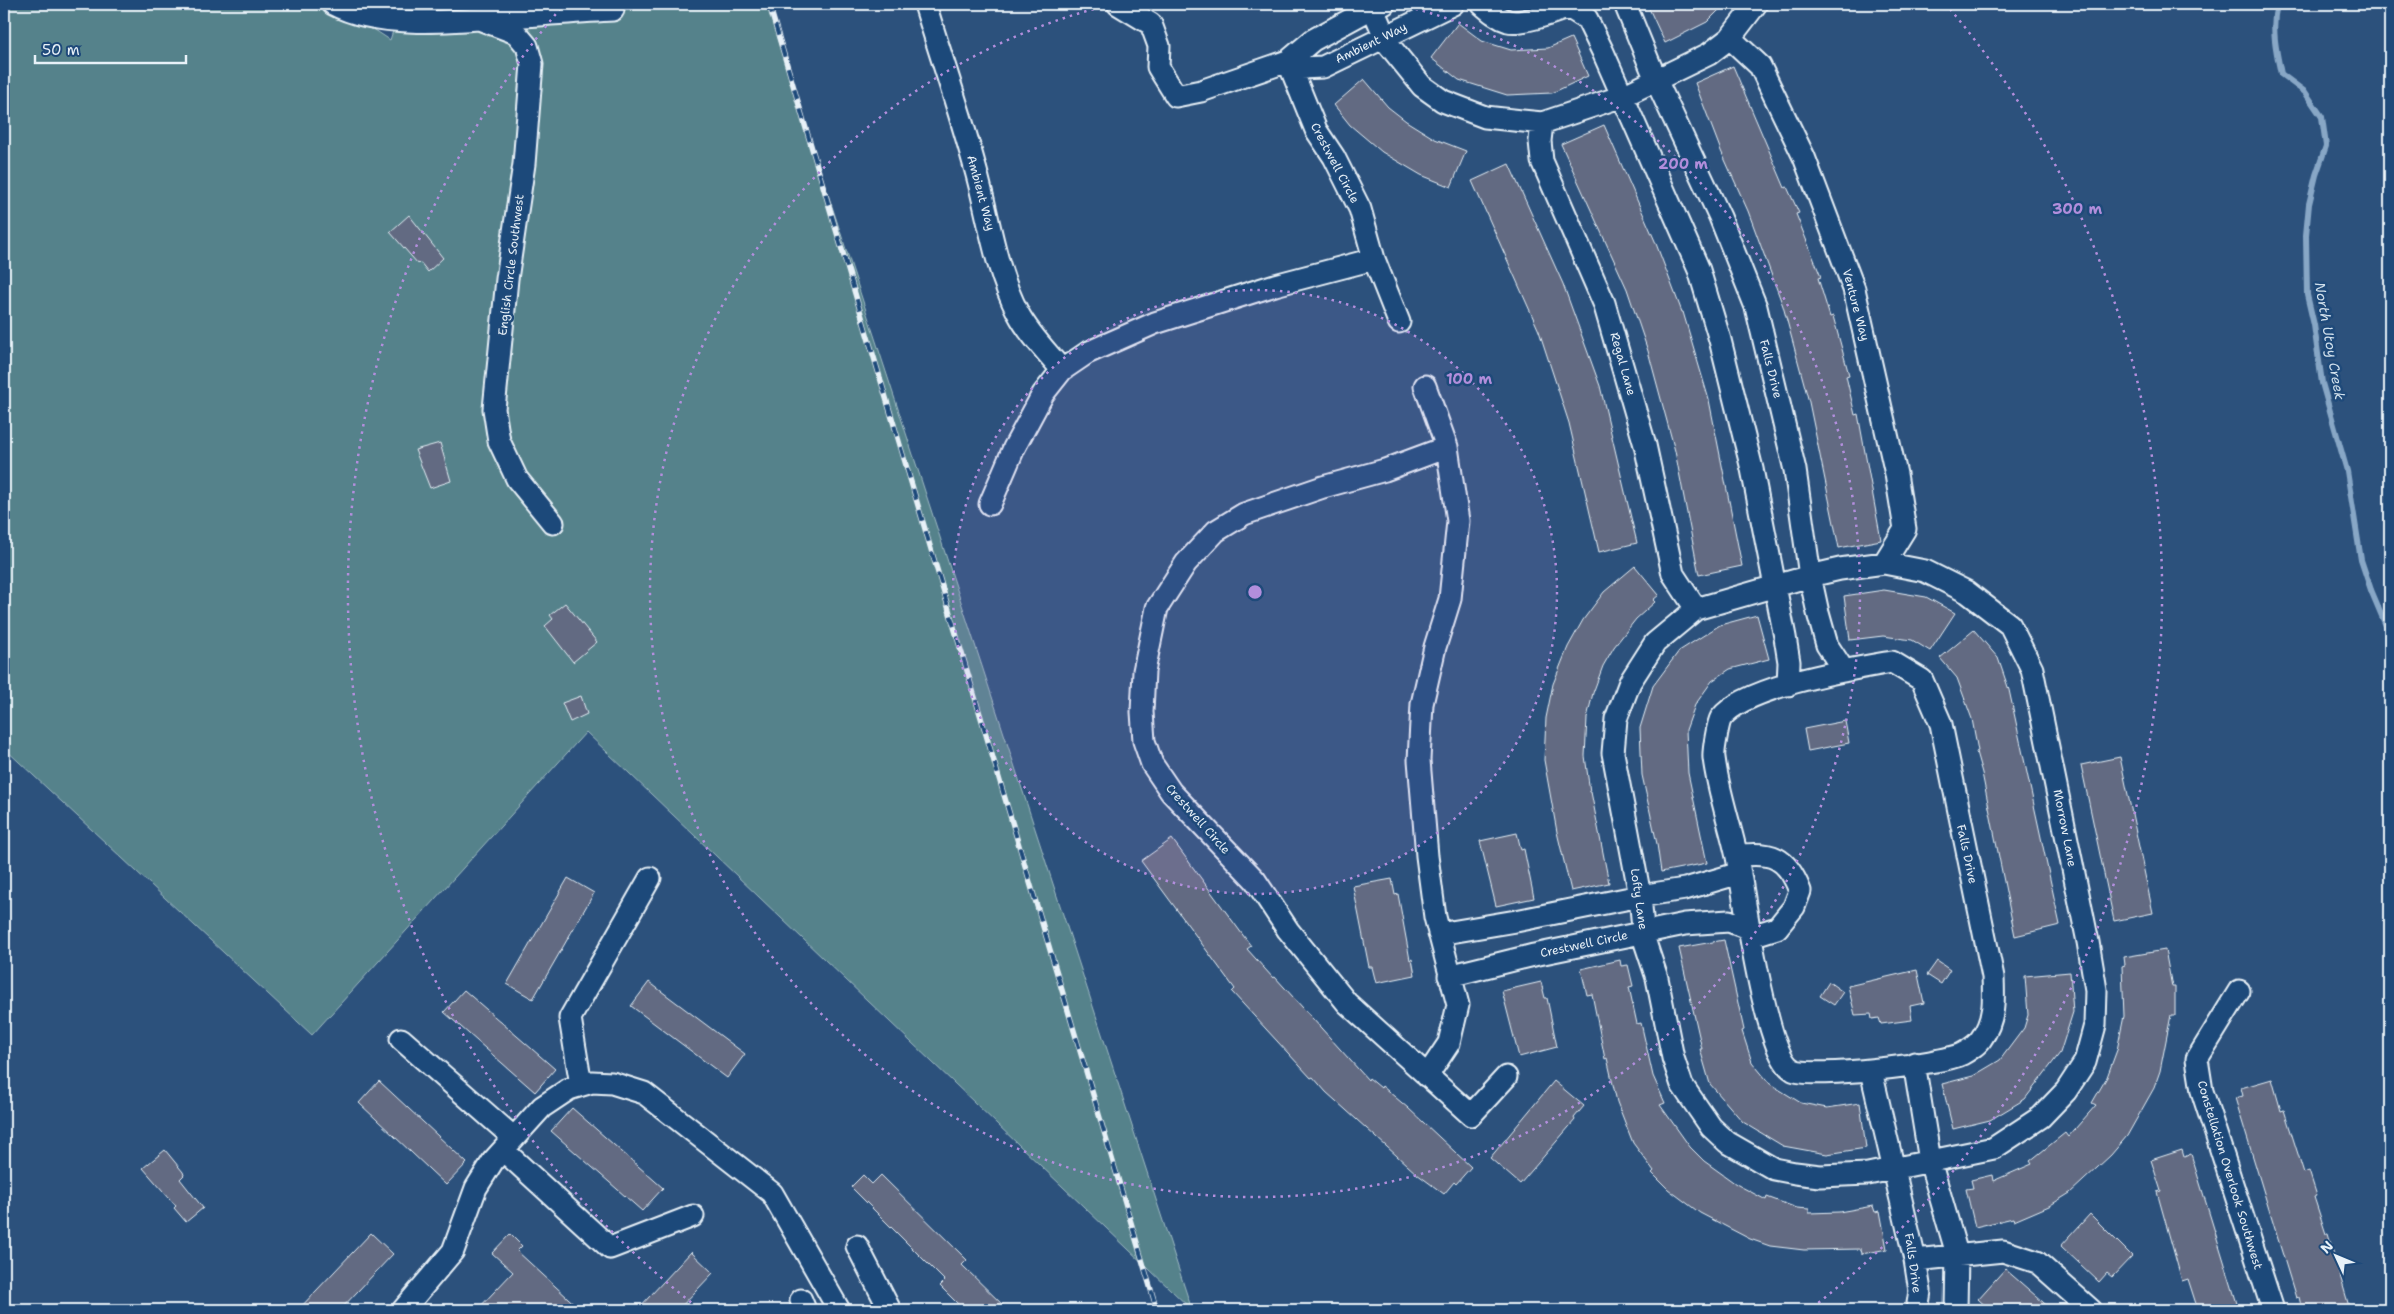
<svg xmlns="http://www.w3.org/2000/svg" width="2394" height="1314" font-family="'Shantell Sans',sans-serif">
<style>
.green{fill:#55828b;stroke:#9ebac2}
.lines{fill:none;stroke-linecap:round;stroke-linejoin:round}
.stream{stroke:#88a7c6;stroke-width:6}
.building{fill:#626b82;stroke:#e8f1f8}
.minor-casing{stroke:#e8f1f8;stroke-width:25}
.minor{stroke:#1f4a7a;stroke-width:21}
.rail-casing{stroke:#e8f1f8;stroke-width:5.5}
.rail{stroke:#1f4a7a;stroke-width:4;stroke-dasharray:11;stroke-linecap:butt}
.ring{fill:none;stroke:#b28edc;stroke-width:2.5;stroke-dasharray:2.5 5}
.labels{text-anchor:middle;stroke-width:5;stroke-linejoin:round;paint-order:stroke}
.street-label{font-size:12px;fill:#e8f1f8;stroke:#1f4a7a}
.water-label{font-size:14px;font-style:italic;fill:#d0dfeb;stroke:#1f4a7a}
.centre{fill:#b28edc;stroke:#1f4a7a;stroke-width:2.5}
.ring-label{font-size:15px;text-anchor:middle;font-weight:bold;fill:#b28edc;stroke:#1f4a7a;stroke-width:5;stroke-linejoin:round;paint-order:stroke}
</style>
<rect width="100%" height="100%" fill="#2c517c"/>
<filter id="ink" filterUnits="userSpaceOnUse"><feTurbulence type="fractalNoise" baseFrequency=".02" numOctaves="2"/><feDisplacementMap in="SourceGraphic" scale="10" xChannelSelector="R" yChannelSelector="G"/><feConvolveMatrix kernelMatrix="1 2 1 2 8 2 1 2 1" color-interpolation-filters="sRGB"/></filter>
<g filter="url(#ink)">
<path class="green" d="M4,4H336L390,40L402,4H766L1192,1310L586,732L312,1035L4,748Z"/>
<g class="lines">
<path class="stream" d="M2277,4C2271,28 2276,51 2281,74L2305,92L2322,117L2326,146L2316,175L2309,204L2306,235L2307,295L2314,325L2322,383L2347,471L2361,560L2371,590L2390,635"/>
</g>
<path class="building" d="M1647,4H1725L1707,22L1665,43Z
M1458,23L1482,41L1511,50L1548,48L1571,38L1588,76L1552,93L1507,95L1459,80L1431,58Z
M1733,66L1785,188L1787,187L1799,213L1796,214L1821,277L1818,278L1830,317L1833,316L1849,375L1846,376L1855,415L1858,414L1881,540L1839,548L1809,402L1783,306L1748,211L1721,151L1695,83Z
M1364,79L1388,107L1406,121L1435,139L1466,151L1451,187L1421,175L1382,152L1350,125L1334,105Z
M1604,125L1655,241L1682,312H1683L1709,400L1742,566L1699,575L1675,451L1648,351L1627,289L1561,144Z
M1509,164L1563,284L1600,386L1637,543L1599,552L1569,423L1539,331L1472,181Z
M409,215L443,258L428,272L420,262L418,264L390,232Z
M440,443L451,481L430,488L415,450Z
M1635,566L1659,595L1653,600L1655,602L1636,619L1614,647L1603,666L1593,693L1587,718L1585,756L1590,792H1591L1609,883L1571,891L1557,832L1544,760L1546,718L1553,684L1568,647L1583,620L1604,592Z
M1884,590L1926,597L1955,613L1930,651L1912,640L1883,636L1850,640L1844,596Z
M565,603L597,642L573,662L545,626L553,619L550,615Z
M1757,615L1769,659L1730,669L1712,681L1695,705L1686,730L1688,773L1707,863L1661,872L1657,844L1642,775L1640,728L1653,686L1679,651L1720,625Z
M1974,630L1998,658L2009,690L2060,925L2015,936L1982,773L1976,752L1978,751L1972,719L1957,678L1940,658Z
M581,696L587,714L570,722L562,703Z
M1845,721L1849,743L1808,751L1804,729Z
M2120,757L2153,913L2114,921L2081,765Z
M1517,833L1521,850L1524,849L1534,898L1496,906L1480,841Z
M1172,839L1251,946L1247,949L1273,978L1275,977L1368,1080L1369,1078L1381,1088L1382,1086L1408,1108L1471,1167L1456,1184L1454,1182L1444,1194L1417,1174L1326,1092L1313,1077L1311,1078L1232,992L1235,989L1141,861Z
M568,878L594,893L533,999L507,984Z
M1392,879L1395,895L1398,894L1410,960L1412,959L1415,975L1376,983L1372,967H1369L1353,886Z
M1724,940L1744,1030L1742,1031L1752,1062L1770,1084L1801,1103L1827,1108L1860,1103L1866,1148L1827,1154L1783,1146L1743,1122L1710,1084L1700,1049H1702L1679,948Z
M2165,950L2172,987H2175V1015H2171L2160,1071L2154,1088L2127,1136L2111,1155L2070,1193L2049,1206L2014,1221L2013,1218L1975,1227L1966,1189L1973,1188L1971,1180L1992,1175L1993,1181L2032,1164L2030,1161L2065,1133L2068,1137L2096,1105L2092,1103L2107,1077L2117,1050L2124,1016L2122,966L2125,965L2124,957Z
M1620,960L1621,966L1628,965L1633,986L1629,987L1637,1024L1641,1023L1653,1076L1665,1103L1660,1105L1690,1147L1704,1161L1736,1184L1766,1200L1767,1197L1797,1208L1809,1209V1213L1839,1212L1873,1206L1875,1212L1880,1211L1887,1249L1862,1254L1861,1249L1804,1250L1770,1246L1750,1239L1700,1213L1668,1189L1652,1173L1654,1171L1633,1143L1617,1102L1607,1058L1605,1059L1592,994L1587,995L1581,969Z
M1937,961L1950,970L1941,984L1927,975Z
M1917,970L1924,1003L1910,1006L1912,1020L1881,1024L1879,1018L1872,1019L1871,1014L1855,1015L1848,986Z
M2070,972L2073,1012L2060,1053L2025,1099L1990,1120L1953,1129L1942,1084L1973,1076L2000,1060L2024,1028L2028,1015L2025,976Z
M649,982L745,1054L727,1078L631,1006Z
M1541,982L1545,998H1547L1557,1047L1519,1057L1502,991Z
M1829,982L1843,992L1834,1005L1820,996Z
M464,990L555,1069L535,1092L444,1012Z
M2272,1079L2281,1111L2284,1110L2304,1173L2309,1171L2317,1196L2314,1197L2326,1234H2328L2350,1310H2302L2299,1297L2296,1298L2235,1098L2243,1096L2241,1088Z
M379,1081L467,1163L446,1185L359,1103Z
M1554,1081L1584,1106L1574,1118L1575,1120L1520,1184L1490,1158Z
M572,1108L663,1188L642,1211L551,1131Z
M165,1150L183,1172L184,1175L180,1179L203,1208L186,1222L174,1208L176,1206L143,1168Z
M2182,1150L2184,1157L2191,1154L2239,1310H2198L2188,1279L2182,1281L2157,1192L2161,1191L2151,1160Z
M863,1175L872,1184L881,1175L967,1260L962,1265L1008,1310H964L940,1286L945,1281L851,1187Z
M2090,1214L2132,1256L2112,1277L2107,1273L2099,1282L2061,1246Z
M371,1233L393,1254L340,1310H298Z
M510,1234L522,1246L517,1251L581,1310H477L513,1272L492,1253Z
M691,1252L713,1273L678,1310H637Z
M2005,1269L2036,1296L2052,1310H1990L1978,1299Z"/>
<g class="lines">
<g class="minor-casing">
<path id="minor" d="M333,4C379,29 455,21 506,17C542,15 577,12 613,10
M925,4C942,60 961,115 976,171C989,218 995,269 1018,313C1029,334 1047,352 1062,370
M1118,4L1151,24L1159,46L1158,67L1176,96L1201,91L1288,61L1313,40L1372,8L1384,4
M1371,4L1388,44L1422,86L1443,101L1485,117L1542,123L1623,96L1709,54L1730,38L1756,4
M1482,4C1490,11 1498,18 1508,21C1523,25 1562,10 1577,4
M1625,4L1656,80L1720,217L1756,307L1795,470L1810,576L1818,613L1827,645L1844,671
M1568,7L1587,19L1603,52L1699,270L1720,340L1752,469L1785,637L1789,662L1788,685
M479,19L516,33L527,46L532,64L524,164L507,279L494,409L499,441L517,479L553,523
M1730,38L1760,66L1804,157L1854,289L1896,474L1905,529L1884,563
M1288,61L1316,130L1334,157L1360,209L1374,259L1399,322
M1288,61L1301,68L1323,67L1453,4
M1542,123L1540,141L1542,161L1604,303L1645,445L1673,574L1696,609
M1425,386L1447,447L1458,521L1450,599L1435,647L1422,704L1419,760L1427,856L1435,917L1458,1005L1449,1043L1427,1076
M1447,447L1385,470L1323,487L1244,514L1216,531L1186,563L1157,608L1144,671L1142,712L1144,741L1152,764L1171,792L1255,880L1288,930L1347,1003L1471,1115L1506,1077
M990,504L1014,448L1043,394L1062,370L1087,353L1155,323L1275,285L1374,259
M1884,563L1925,571L1967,592L2010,625L2032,669L2088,942L2096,990L2095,1025L2085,1062L2066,1091L2041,1117L1994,1148L1868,1174L1820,1176L1795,1173L1774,1169L1727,1142L1711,1127L1682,1085L1673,1058L1657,978L1644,939L1640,896L1613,753L1616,719L1630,682L1655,643L1696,609L1810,576L1840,569Z
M1892,662L1922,680L1941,724L1993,977C1994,999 1995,1020 1981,1039C1978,1044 1968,1051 1962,1054C1942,1064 1811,1079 1793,1070C1765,1056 1744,892 1737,857C1730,824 1718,791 1714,758C1713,752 1718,723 1721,718C1745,686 1852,669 1892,662Z
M1737,856C1772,851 1787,857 1800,891L1794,907L1777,928L1751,936
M1439,934L1516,921L1640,896L1685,889L1740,873
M1449,976L1534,955L1685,924L1729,921L1750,929
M2239,991L2197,1059L2202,1091L2273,1310
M401,1039L514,1138
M1914,1063L1930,1161L1957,1254L1956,1310
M1871,1071L1915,1260L1920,1291L1917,1310
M581,1085L570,1018L650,878
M503,1150L610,1248L693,1216
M857,1246L890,1310
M1915,1260L2003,1251L2037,1262L2091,1310
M801,1300L805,1310
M403,1310L453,1251L476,1188L493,1161L542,1107L569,1089L592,1082L612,1083L644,1093L772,1193L839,1310"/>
</g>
<use href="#minor" class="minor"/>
<g class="rail-casing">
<path id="rail" d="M769,4L1157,1310"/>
</g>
<use href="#rail" class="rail"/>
</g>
</g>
<circle cx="1255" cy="592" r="302" fill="#b28edc" fill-opacity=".12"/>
<g class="ring">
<circle cx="1255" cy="592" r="302"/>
<path d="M1401 5A605 605 0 1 1 1109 5"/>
<path d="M697 1307A907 907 0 0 1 560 9M1950 9A907 907 0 0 1 1813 1307"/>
</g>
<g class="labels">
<g class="street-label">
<text transform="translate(1371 43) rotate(-26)" y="4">Ambient Way</text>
<text transform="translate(1335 163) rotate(62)" y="4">Crestwell Circle</text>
<text transform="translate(981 193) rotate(75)" y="4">Ambient Way</text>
<text transform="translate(511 265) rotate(-83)" y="4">English Circle Southwest</text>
<text transform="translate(1856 305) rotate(75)" y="4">Venture Way</text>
<text transform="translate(1623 364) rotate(74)" y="4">Regal Lane</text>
<text transform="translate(1771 369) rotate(76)" y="4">Falls Drive</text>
<text transform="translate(1198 819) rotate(48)" y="4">Crestwell Circle</text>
<text transform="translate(2065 828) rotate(79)" y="4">Morrow Lane</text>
<text transform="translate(1967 854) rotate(78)" y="4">Falls Drive</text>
<text transform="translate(1639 899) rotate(82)" y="4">Lofty Lane</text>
<text transform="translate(1584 944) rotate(-12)" y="4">Crestwell Circle</text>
<text transform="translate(2230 1175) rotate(73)" y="4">Constellation Overlook Southwest</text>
<text transform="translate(1913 1263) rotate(82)" y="4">Falls Drive</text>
</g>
<g class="water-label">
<text transform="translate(2330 341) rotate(80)" y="5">North Utoy Creek</text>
</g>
</g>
<circle cx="1255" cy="592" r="8" class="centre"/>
<g class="ring-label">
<text x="1683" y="169">200 m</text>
<text x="2077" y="214">300 m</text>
<text x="1469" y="384">100 m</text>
</g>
<rect width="2394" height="1314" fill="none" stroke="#1f4a7a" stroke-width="20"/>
<rect x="10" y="10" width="2374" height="1294" fill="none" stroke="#e8f1f8" stroke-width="2" filter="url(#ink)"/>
<g transform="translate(2336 1256) rotate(314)" stroke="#1f4a7a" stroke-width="4" paint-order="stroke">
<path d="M0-4L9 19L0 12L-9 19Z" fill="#e8f1f8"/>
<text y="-8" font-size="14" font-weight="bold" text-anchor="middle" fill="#e8f1f8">N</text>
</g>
<path d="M35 55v8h151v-8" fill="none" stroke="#e8f1f8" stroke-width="2.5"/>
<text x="42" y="55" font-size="15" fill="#e8f1f8" stroke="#1f4a7a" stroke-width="4" paint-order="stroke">50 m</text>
</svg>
